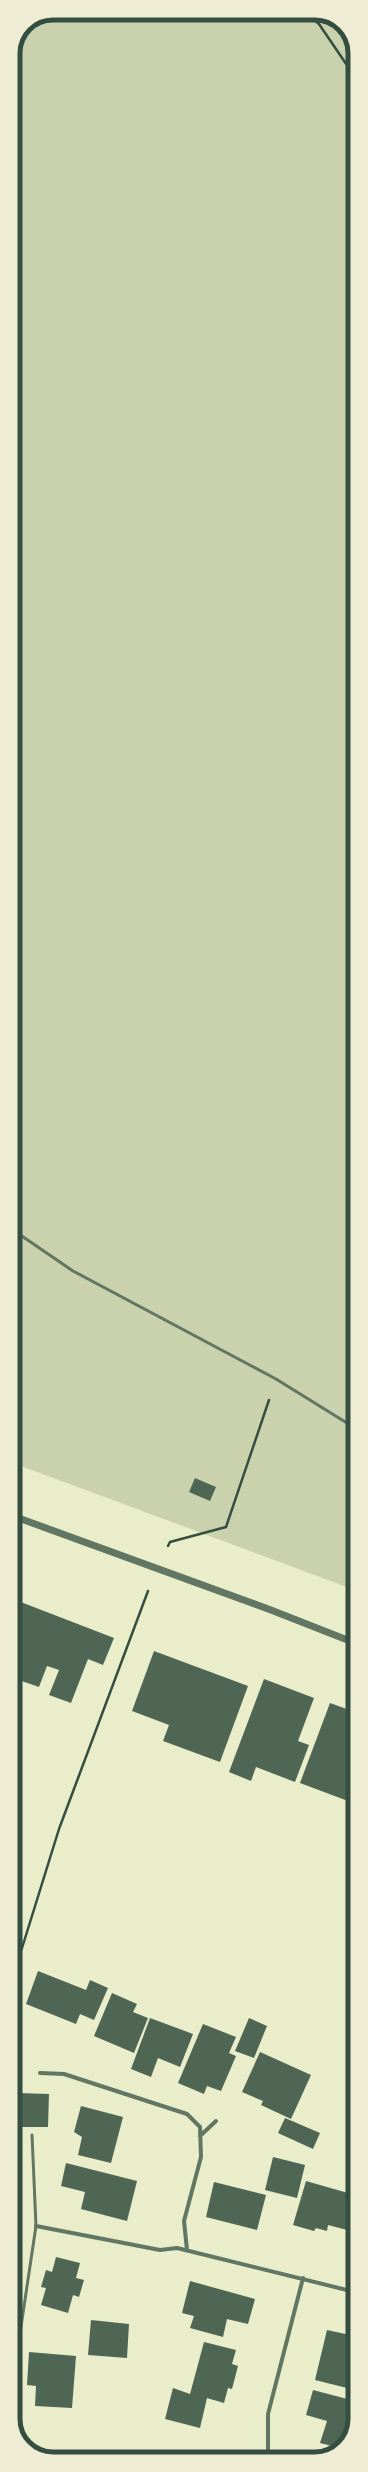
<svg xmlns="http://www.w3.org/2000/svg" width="368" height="2472" font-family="'Times New Roman',serif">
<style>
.green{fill:#cad2ad}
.building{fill:#4f6655}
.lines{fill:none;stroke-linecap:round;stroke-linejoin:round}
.path{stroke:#344e41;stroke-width:2.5}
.service{stroke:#617663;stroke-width:3}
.minor{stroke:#617663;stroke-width:4}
.tertiary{stroke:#617663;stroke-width:7}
.rim{fill:none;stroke:#344e41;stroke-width:5}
</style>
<rect width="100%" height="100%" fill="#e9edc9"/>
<path class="green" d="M53,13H320L343,24L355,48V1590L13,1463V53L25,24Z"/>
<path class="building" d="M195,1478L216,1487L210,1501L189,1492Z
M13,1599L114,1638L103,1665L88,1659L71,1703L49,1695L59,1670L47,1666L39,1687L13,1678Z
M154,1651L248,1686L220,1762L163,1741L169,1725L132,1711Z
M264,1679L314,1698L298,1741L309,1745L295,1782L256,1767L251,1781L229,1772Z
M330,1703L355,1712V1783L348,1801L300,1783Z
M38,1971L86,1990L90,1980L108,1988L94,2020L80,2014L76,2024L26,2004Z
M112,1993L137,2004L133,2012L148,2018L134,2053L94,2036Z
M150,2018L193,2034L180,2067L158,2058L151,2077L131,2069Z
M249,2018L267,2026L254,2058L235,2051Z
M203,2024L236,2037L229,2053L236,2056L221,2091L207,2086L204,2094L178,2083Z
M260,2052L311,2075L291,2119L261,2105L263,2101L242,2092Z
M18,2093L49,2094L48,2127H17Z
M81,2106L123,2117L111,2163L78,2155L82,2137L74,2132Z
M285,2118L320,2133L313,2149L278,2133Z
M273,2157L305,2165L297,2198L265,2190Z
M66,2163L137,2181L127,2221L81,2209L85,2192L61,2186Z
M306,2181L355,2195L347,2230L328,2225L327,2231L316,2228L314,2231L293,2225Z
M214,2182L266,2195L257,2230L206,2217Z
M355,2217V2231L351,2230Z
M56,2257L80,2263L76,2278L84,2280L79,2297L73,2295L68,2313L41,2305L46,2288L41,2287L46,2270L52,2272Z
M190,2281L255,2299L248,2324L227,2319L223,2337L190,2328L194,2316L182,2313Z
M91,2320L129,2324L127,2358L88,2355Z
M327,2330L355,2336V2356L347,2388L315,2380Z
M204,2342L236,2350L232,2364L238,2366L232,2389L228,2388L224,2403L207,2398L200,2428L165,2419L173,2388L190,2394Z
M29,2352L76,2356L72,2408L35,2406L36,2386L27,2385Z
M313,2390L355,2401V2419L345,2446L340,2448L320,2443L327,2421L306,2415Z
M102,2453V2459H82V2454Z
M170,2455H190V2459H170Z"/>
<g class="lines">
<path class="path" d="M306,13L319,24L355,77
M168,1546L170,1542L226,1527L269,1400
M13,1977L59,1829L148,1591"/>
<path class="service" d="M13,1230L73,1271L276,1379L355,1428
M16,2360L36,2226L32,2135"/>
<path class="minor" d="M40,2073L64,2074L187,2114L200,2127L201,2157L184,2221L187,2250
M200,2136L216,2121
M36,2226L160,2250L177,2248L355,2292
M268,2459V2414L303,2278"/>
<path class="tertiary" d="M13,1516L271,1610L355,1643"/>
</g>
<path d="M0 0H368V2472H0ZM53 20H315A33 33 0 0 1 348 53V2419A33 33 0 0 1 315 2452H53A33 33 0 0 1 20 2419V53A33 33 0 0 1 53 20Z" fill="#eeecd3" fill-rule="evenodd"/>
<path class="rim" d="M53 20H315A33 33 0 0 1 348 53V2419A33 33 0 0 1 315 2452H53A33 33 0 0 1 20 2419V53A33 33 0 0 1 53 20Z"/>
</svg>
